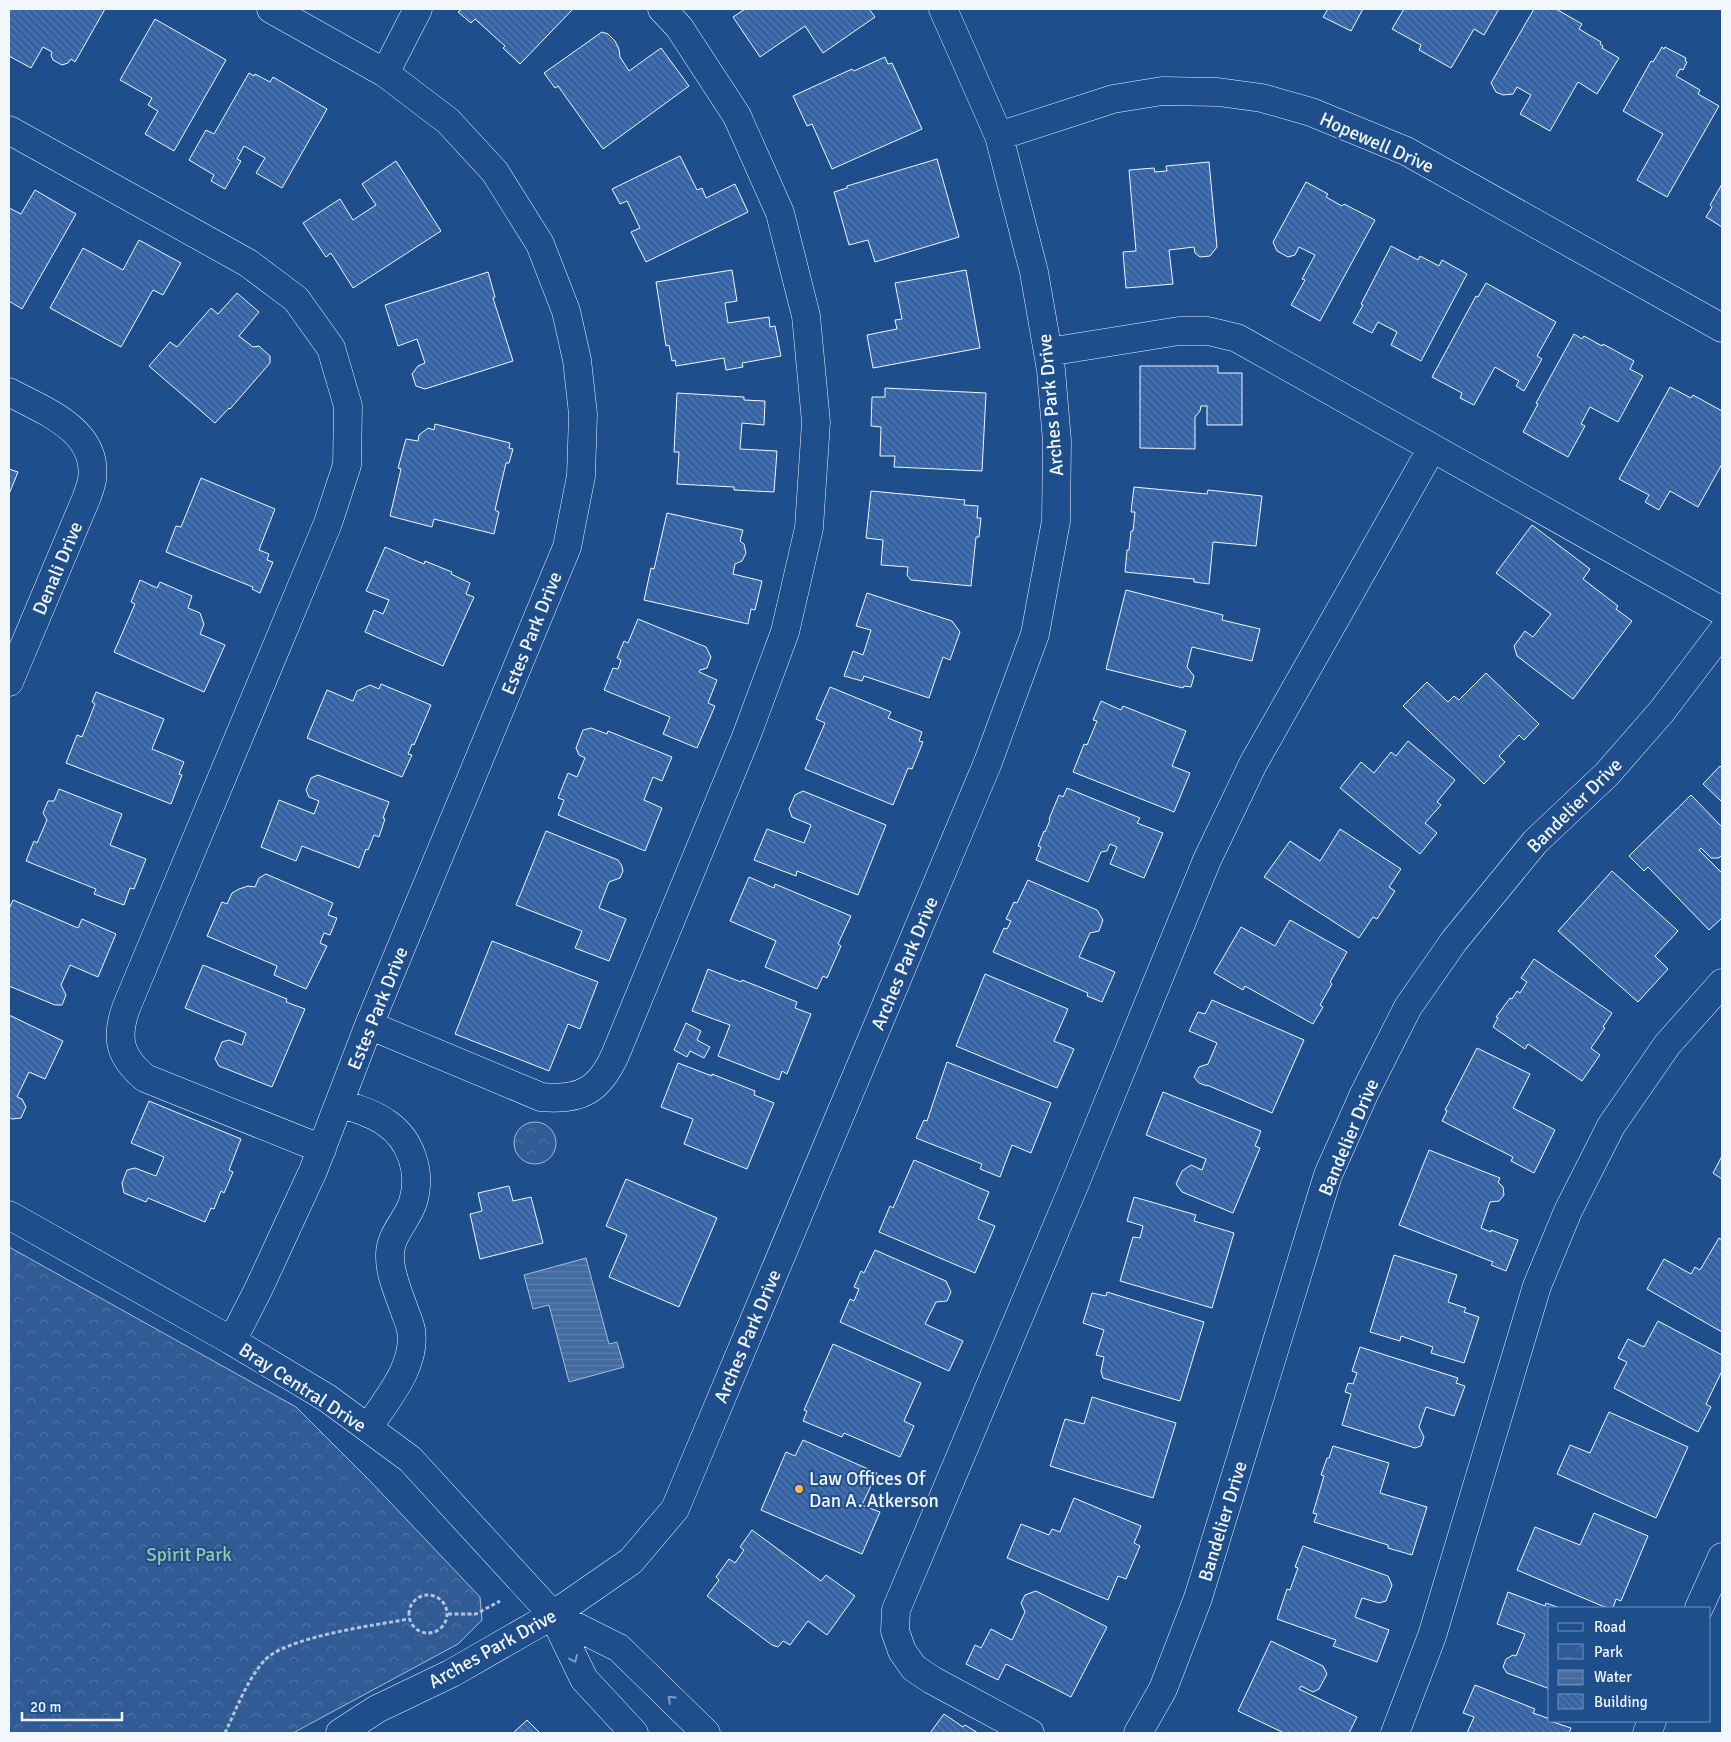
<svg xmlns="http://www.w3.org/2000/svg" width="1731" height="1742" font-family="Signika,sans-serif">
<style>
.park{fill:url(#park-crowns);stroke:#a8bbd7}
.water{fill:url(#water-rules);stroke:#a8bbd7}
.building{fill:url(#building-back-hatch);stroke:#f2f6ff}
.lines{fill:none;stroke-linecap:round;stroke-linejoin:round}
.minor-casing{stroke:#f2f6ff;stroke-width:29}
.path{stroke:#b3c4dc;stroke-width:3;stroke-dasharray:4 2.5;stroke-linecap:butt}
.minor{stroke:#1f4e8c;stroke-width:28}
.oneway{stroke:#7e9ac0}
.poi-dot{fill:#ffb74d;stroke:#1f4e8c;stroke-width:2}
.labels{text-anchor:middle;stroke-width:4;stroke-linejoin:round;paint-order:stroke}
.street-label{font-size:19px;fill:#f2f6ff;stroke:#1f4e8c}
.poi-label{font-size:19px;fill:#f2f6ff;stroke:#1f4e8c;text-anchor:start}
.park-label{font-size:19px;fill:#97c8a6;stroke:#1f4e8c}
</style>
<defs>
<pattern id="park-crowns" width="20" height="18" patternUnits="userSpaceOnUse" patternTransform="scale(1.25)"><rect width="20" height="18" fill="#305b95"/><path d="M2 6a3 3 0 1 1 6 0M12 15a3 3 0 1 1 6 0" fill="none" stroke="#4e73a5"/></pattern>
<pattern id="water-rules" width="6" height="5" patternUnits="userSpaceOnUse" patternTransform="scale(1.25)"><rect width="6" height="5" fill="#446ba0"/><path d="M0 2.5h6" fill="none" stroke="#5f81ae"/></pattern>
<pattern id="building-back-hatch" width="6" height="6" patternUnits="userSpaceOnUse" patternTransform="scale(1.25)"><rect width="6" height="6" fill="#3563a3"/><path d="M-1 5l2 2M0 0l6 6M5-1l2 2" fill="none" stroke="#537ab1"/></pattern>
</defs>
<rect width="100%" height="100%" fill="#1f4e8c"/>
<path class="park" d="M514 1143a21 21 0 1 1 42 0a21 21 0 1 1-42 0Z
M9,1247L296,1407L370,1481L480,1597L482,1620L458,1644L293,1733H9Z"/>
<path class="water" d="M586,1258L609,1344L617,1342L624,1367L569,1382L549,1305L533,1309L524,1275Z"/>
<path class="building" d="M9,9H105L75,62L71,59L68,63L62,65L53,60L51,55L52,52L43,47L31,68L9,56Z
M462,9H573L520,64L503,48L505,46L475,19L471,23L458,12Z
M745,9H869L875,17L823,53L805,26L760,57L733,17Z
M1328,9H1363L1351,31L1323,17Z
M1404,9H1499L1484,35L1474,29L1451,68L1419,50L1421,45L1392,29Z
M1534,9H1556L1582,24L1579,29L1601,42L1600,44L1603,46L1602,48L1619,58L1597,94L1578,82L1550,131L1520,114L1531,95L1517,87L1513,94L1503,95L1496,92L1491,83Z
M155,19L226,60L174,151L145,134L158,111L148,105L152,98L120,80Z
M602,32L608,34L615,41L619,49L620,57L629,71L661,48L689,86L603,149L558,86L555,88L544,73Z
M1662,47L1664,49L1665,47L1686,58L1685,61L1687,62L1683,70L1680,69L1676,76L1700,90L1698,94L1719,106L1667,197L1637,180L1663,134L1623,111L1651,61L1653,62Z
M885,57L888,64L892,63L922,129L832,169L812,124L807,126L793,96L852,69L854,71Z
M249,73L254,76L255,74L270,82L273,77L327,109L282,188L256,173L265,158L244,146L237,159L241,161L225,189L211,181L214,175L189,160L206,130L214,134Z
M680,156L697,190L702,188L706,198L735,184L748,212L646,262L631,232L640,228L627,201L620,204L612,189Z
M937,159L959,237L875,262L868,240L849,245L834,192L847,188V186Z
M396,161L441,231L353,288L331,253L326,257L303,223L340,199L353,220L376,205L362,184Z
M1209,162L1217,247L1210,256L1200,257L1195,253L1194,247L1169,250L1173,284L1126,288L1123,252L1136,251L1129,170L1154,168L1155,172L1167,171L1166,166Z
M1306,182L1328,194L1326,197L1342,206L1344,204L1375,220L1320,321L1291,305L1305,280L1302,279L1315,255L1299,247L1295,255L1288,257L1277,251L1273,242Z
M1722,184V227L1706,217L1712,207L1710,205Z
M35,190L76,214L22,309L9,301V208L21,214Z
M139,240L181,263L163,295L153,290L121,347L50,308L83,248L123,270Z
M1391,246L1418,260L1420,256L1439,266L1442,260L1467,274L1421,361L1391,345L1397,332L1378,322L1372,333L1353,323L1363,305L1361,304Z
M732,270L737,301L725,303L728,323L769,317L770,327L775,326L781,356L742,363L743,367L726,370L724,358L676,366L675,360L672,361L669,345L666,346L656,282Z
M966,270L980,348L873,368L867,335L897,329L895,320L902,319L895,283Z
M488,272L495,297L493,298L513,361L425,389L416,386L412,374L418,366L425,363L417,339L398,346L385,305Z
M1486,283L1556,322L1537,356L1542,359L1524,391L1516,386L1519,381L1495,367L1474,405L1460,398L1462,393L1432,377L1476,296L1478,297Z
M237,293L259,312L239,336L253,347L259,346L270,356V363L230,409L229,408L215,423L149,366L170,342L177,347L211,308L218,314Z
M1574,334L1582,339L1584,336L1602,346L1603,344L1634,361L1630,369L1643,376L1618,422L1590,407L1581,424L1585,426L1568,457L1523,432L1538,404L1536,403Z
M1140,366H1218V373H1242V425H1207V406H1201L1200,411L1195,417V449L1140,448Z
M1670,387L1691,398L1693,395L1722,411V464L1698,507L1670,491L1659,510L1645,502L1649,495L1619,479Z
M885,388L986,393L982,471L894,467L895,456H880L881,427L871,426L872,397H885Z
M677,393L744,397V400L765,401L764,425L742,423L740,449L777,451L774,492L734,490V487L677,484L679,452H674Z
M435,424L510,443L509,448L513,449L509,463H506L495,510L499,512L494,534L434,519L432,527L390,516L401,469L398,468L406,439L418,441L419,435L428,428L434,430Z
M9,469L18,472L9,494Z
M201,478L275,509L259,550L269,554L267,560L273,562L260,593L252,589L253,587L166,552L176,526L181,527Z
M1134,487L1207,494L1208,490L1262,496L1256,546L1213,542L1209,584L1194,582V579L1125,572L1127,550H1129L1131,531H1133L1135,512H1131Z
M871,491L965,500L964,505L978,506L977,518H981L979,537H976L971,586L911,580L907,575L908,567L881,565L883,540L866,538Z
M667,513L743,530L740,541L744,544L746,553L742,561L735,564L733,574L762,581L755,610L751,609L748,624L644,600L651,568L654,569Z
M1532,525L1590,569L1583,579L1618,606L1616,609L1632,621L1573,699L1517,656L1514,646L1525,631L1533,637L1551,614L1496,573Z
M385,547L424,564L425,561L452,572L451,574L470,583L466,594L474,597L443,666L365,632L374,610L383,614L389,600L366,591Z
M140,580L157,588L160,582L192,596L188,608L200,613L204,624L200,634L225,645L204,692L114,652L135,604L131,602Z
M1126,590L1223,615L1222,620L1260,629L1252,661L1192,647L1187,667L1194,676L1191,687L1184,686L1183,688L1106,669Z
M867,593L952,621L960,632L950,660L943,657L929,698L864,676L862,681L844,676L853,651L863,655L871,630L856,626Z
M638,619L706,647L711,657L707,668L700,670L699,672L717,680L708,703L715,706L697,748L663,734L670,717L604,690L613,668L618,669L621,660L617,658L624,641L628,643Z
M1486,673L1539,724L1524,740L1519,735L1499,756L1505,762L1484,784L1403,706L1427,682L1448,702L1454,696L1459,700Z
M381,684L431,705L414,745L412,744L408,754L412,755L402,777L307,738L327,690L353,701L357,691L370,685L379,689Z
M830,687L891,712L888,718L922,732L919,741L923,742L912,769L908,768L893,805L805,769L825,723L816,719Z
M96,692L164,719L152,749L184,762L179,774L182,775L171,804L66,763L77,735L82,737L95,704L92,702Z
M1101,701L1121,710L1123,706L1186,731L1172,766L1190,773L1174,812L1073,772L1084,744L1087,745L1097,721L1093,720Z
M591,728L607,734L608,731L672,757L662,781L653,777L644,800L662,808L645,851L558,815L564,800L558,798L568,773L577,777L585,758L579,755L576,748L583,730Z
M1408,741L1455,780L1437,802L1441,805L1425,823L1437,833L1420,854L1340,788L1361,762L1374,773L1391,752L1396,756Z
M1720,766L1722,768V802L1703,784Z
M318,775L389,802L383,818L385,819L379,837L374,835L368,850L366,849L359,868L302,846L296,861L261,847L279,800L314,814L319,801L309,797L306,790L311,778Z
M1067,788L1140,818L1137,823L1163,833L1144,878L1110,864L1117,847L1110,844L1107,851L1101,852L1088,882L1036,860L1041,847L1038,846L1044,831L1045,832L1050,820L1049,819L1059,795L1063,797Z
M59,789L122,814L110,845L146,859L134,889L130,888L124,905L94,894L96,889L26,861L34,841L37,843L47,820L43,813L48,801H54Z
M803,791L886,825L858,895L797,871L796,876L754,860L767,829L804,843L811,825L792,817L789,809L795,795Z
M1691,795L1722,827V855L1719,858H1711L1701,848L1699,850L1722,873V918L1709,930L1648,867L1644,871L1629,856Z
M1340,829L1401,869L1389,887L1395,891L1377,919L1373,917L1359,938L1264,877L1290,841L1320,861Z
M546,831L618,860L622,866L623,871L620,878L609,882L599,908L626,919L609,961L575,948L582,931L516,905Z
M1612,871L1678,931L1655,956L1668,969L1638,1002L1558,931Z
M266,874L333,903L328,915L337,918L330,935L324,933L320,943L327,946L306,989L274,975L277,966L207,936L222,902L227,904L232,893L239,889L248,886L255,887L259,878Z
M749,877L774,888L775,884L851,916L838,944L841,946L827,978L823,976L817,989L765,967L776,941L730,921Z
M1028,880L1097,910L1103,920L1099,931L1090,933L1079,957L1115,972L1102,1002L1087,996L1088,993L993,952L1004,928L1007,929L1011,921L1006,919L1014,902L1017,903Z
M13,900L78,928L82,919L116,934L98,977L70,965L61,985L66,995L62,1005H55L9,986V909Z
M1290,920L1347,952L1330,982L1332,984L1320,1005L1323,1007L1313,1024L1245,986L1243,990L1214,973L1241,927L1275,946Z
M492,941L598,982L580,1029L568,1024L549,1071L455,1034Z
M1534,959L1612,1013L1603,1027L1605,1028L1591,1048L1600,1055L1582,1081L1528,1044L1525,1049L1493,1027L1498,1018L1496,1017L1510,998L1512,999L1517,991L1520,993L1527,982L1521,978Z
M203,965L287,999L286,1002L305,1009L272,1087L219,1066L215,1059L222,1042L229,1040L242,1045L246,1033L185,1008Z
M708,969L741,982L742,980L797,1002L795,1008L811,1014L787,1074L782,1071L779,1080L718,1056L730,1025L692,1011Z
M985,974L1068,1009L1054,1041L1074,1049L1057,1088L956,1046Z
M1212,1000L1304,1040L1272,1113L1207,1085V1086L1199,1083L1194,1077L1199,1067L1208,1064L1217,1043L1189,1031L1198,1012L1205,1014Z
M9,1015L63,1041L45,1079L29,1072L17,1097L22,1099L26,1107L21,1118L12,1119L9,1117Z
M686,1023L701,1031L697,1040L710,1047L704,1058L690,1051L687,1057L674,1050Z
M1477,1048L1530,1074L1513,1108L1555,1130L1534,1173L1511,1161L1513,1157L1442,1121L1447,1111L1445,1110Z
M947,1062L1051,1103L1031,1153L1012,1145L1000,1177L980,1169L982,1164L916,1138L924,1120L927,1121Z
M678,1063L712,1076V1074L755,1091L754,1095L774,1103L747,1169L684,1144L693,1119L661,1107Z
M1163,1092L1261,1131L1255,1146L1260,1148L1233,1213L1182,1192L1176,1184L1182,1171L1191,1165L1202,1170L1206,1159L1146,1135Z
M149,1101L241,1139L229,1170L233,1172L224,1193L221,1191L214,1209L211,1208L205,1222L148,1198L146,1202L124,1193L122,1183L127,1170L135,1168L156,1176L164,1157L131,1143Z
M1429,1150L1500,1178L1498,1182L1503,1187L1504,1195L1499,1201L1490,1202L1481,1228L1491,1232V1230L1518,1240L1506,1271L1491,1265L1493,1262L1399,1225Z
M1722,1156V1179L1713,1173Z
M914,1160L989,1192L978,1219L995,1226L975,1273L879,1232L890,1206L893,1208Z
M626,1179L717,1218L679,1307L609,1277L627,1235L606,1226Z
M509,1186L513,1201L531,1197L543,1243L480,1259L470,1214L482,1211L478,1193Z
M1134,1197L1196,1215L1194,1221L1234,1233L1212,1308L1120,1281L1133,1237L1140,1238L1143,1226L1127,1221Z
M1719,1238L1722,1240V1332L1647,1289L1664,1259L1691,1274L1695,1267L1700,1270Z
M875,1250L946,1281L951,1292L947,1301L936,1302L925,1324L963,1341L949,1371L840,1322L850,1299L854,1301L859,1289L854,1287L861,1271L864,1273Z
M1394,1255L1457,1275L1448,1302L1466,1308L1464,1312L1479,1317L1464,1363L1431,1353L1433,1347L1401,1336L1400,1341L1370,1332Z
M1107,1292L1204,1322L1180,1401L1103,1378L1101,1371L1104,1357L1096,1355L1104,1330L1083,1323L1092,1293L1106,1296Z
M1658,1321L1722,1355V1371L1706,1404L1711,1407L1698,1432L1614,1388L1627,1362L1618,1358L1628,1339L1644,1347Z
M833,1344L921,1383L904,1421L914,1426L900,1457L844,1433L842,1437L803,1421L807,1411L804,1410Z
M1360,1347L1458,1378L1456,1383L1465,1386L1454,1416L1426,1407L1419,1427L1424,1437L1421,1446L1415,1448L1342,1425L1351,1394L1345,1392L1348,1383L1353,1384L1357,1373L1352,1371Z
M1092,1397L1176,1423L1153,1498L1050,1466L1065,1419L1084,1424Z
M1609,1412L1688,1447L1656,1518L1557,1474L1570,1445L1590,1453Z
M803,1440L877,1473L862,1505L880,1512L862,1554L761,1510L786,1452L795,1456Z
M1333,1446L1389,1463L1380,1493L1427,1507L1412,1555L1388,1548V1545L1314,1522L1317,1514L1313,1513L1324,1476L1321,1475L1327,1458H1329Z
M1074,1498L1141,1526L1134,1543L1140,1546L1126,1579L1118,1576L1108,1600L1007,1558L1021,1524L1049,1535L1052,1529L1060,1532Z
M1594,1513L1648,1536L1621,1601L1616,1599L1613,1608H1607L1517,1570L1535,1527L1580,1545Z
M752,1530L821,1581L826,1575L855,1596L827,1635L808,1621L790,1645L783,1641L778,1647L772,1645L707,1596L719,1580L716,1577L729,1559L735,1563L744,1550L740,1547Z
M1303,1546L1388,1576L1392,1585L1386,1601L1379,1603L1362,1598L1355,1617L1389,1630L1377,1662L1333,1646L1336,1640L1277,1619L1287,1589L1290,1590L1298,1568L1295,1567Z
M1036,1591L1107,1627L1071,1697L1006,1664L998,1680L966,1664L975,1645L981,1648L991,1629L1012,1640L1025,1612L1021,1603L1025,1595Z
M1508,1592L1545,1606L1546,1603L1560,1608H1550V1689L1507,1673L1503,1667L1506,1659L1513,1655L1516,1656L1525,1634L1497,1624Z
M1271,1641L1323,1666L1327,1674L1319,1689L1313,1692L1301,1686L1299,1689L1357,1717L1349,1733H1284L1238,1711Z
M1475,1685L1535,1709L1533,1713L1550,1719V1721L1571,1728L1569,1733H1467L1474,1717L1463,1713Z
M944,1714L963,1727L965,1725L978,1733H930Z
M527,1720L540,1733H513Z"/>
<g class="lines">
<g class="minor-casing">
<path id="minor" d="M385,73L418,9
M9,130L248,263L296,299L331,348L348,406L347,465L328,523L126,1008C115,1039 120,1057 145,1078L322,1149
M999,136L1113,99L1162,91L1218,92L1262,98L1311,112L1406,151L1722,328
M1048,352L1179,331H1208L1237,338L1722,611
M9,392C44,411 99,430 92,480C91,486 88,493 86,499L9,682
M369,1025L541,1097C581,1101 600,1090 616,1053L746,737L785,632L809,528L816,422L806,316L780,213L737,116L679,27L662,9
M340,1103C354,1108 373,1113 385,1122C411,1139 422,1172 413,1202C407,1221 389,1235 390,1257C390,1275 399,1294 405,1312C407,1317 410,1324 411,1330C417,1366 386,1400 368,1428
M9,1215L232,1341L327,1398L410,1459L553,1615L584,1679L634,1733
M232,1341L259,1288L313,1171L369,1025L567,547L581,476L583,414L577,360L566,311L540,244L495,172L448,121L385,73L271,9
M1699,1608L1722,1557
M553,1615L619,1648L706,1733
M340,1733L377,1709L452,1673L553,1615L631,1561L675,1509L988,762L1035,634L1056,521L1057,441L1051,370L1034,272L999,136L943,9
M1030,1733L932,1680L914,1668L902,1651L895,1631L896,1610L1076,1181L1207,860L1253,764L1432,448
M1138,1733L1163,1689L1198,1598L1328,1175L1364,1094L1408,1007L1454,941L1535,842L1607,774L1662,711L1722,632
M1395,1733L1432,1636L1537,1286L1568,1211L1611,1126L1667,1045L1722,983
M1647,1733L1652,1721"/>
</g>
<path class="path" d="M409 1614a19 19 0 1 1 38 0a19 19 0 1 1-38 0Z
M448,1614H476L500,1601
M225,1733C236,1710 246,1682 263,1662C283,1637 376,1625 409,1619"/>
<use href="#minor" class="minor"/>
</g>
<defs><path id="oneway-chevron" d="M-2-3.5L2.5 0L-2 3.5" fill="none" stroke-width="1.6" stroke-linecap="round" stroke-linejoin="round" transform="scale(1.25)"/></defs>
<g class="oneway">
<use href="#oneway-chevron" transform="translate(574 1659) rotate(65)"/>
<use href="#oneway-chevron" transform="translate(671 1699) rotate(-136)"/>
</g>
<circle class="poi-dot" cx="799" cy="1489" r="5"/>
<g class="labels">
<g class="street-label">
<text transform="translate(1377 142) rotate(24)" y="7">Hopewell Drive</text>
<text transform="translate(1050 405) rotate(-95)" y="7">Arches Park Drive</text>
<text transform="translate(57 568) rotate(-67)" y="7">Denali Drive</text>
<text transform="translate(531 633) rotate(-68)" y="7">Estes Park Drive</text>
<text transform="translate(1574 805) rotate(-45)" y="7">Bandelier Drive</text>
<text transform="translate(904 963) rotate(-67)" y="7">Arches Park Drive</text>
<text transform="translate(377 1008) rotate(-68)" y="7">Estes Park Drive</text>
<text transform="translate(1348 1137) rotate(-67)" y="7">Bandelier Drive</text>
<text transform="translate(747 1336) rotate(-67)" y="7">Arches Park Drive</text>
<text transform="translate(303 1387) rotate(33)" y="7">Bray Central Drive</text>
<text transform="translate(1222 1521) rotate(-73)" y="7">Bandelier Drive</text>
<text transform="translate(492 1648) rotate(-29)" y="7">Arches Park Drive</text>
</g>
<g class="poi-label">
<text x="809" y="1485">Law Offices Of<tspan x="809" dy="22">Dan A. Atkerson</tspan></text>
</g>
<g class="park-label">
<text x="189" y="1561">Spirit Park</text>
</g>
</g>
<rect width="1731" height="1742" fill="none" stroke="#f2f6ff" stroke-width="20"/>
<rect x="1548" y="1607" width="162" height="115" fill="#1f4e8c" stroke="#7391ba"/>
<rect x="1558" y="1623" width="25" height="8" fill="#1f4e8c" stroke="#7391ba"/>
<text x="1594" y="1632" font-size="15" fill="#f2f6ff">Road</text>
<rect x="1558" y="1644" width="25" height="15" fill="url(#park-crowns)" stroke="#7391ba"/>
<text x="1594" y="1657" font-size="15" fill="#f2f6ff">Park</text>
<rect x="1558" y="1670" width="25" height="15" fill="url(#water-rules)" stroke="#7391ba"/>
<text x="1594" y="1682" font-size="15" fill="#f2f6ff">Water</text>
<rect x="1558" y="1694" width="25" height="15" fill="url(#building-back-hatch)" stroke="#7391ba"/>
<text x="1594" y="1707" font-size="15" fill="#f2f6ff">Building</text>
<path d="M22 1712v8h100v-8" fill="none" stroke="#f2f6ff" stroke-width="2.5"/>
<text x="30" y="1712" font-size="15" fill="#f2f6ff" stroke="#1f4e8c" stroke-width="4" paint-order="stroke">20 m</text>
</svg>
